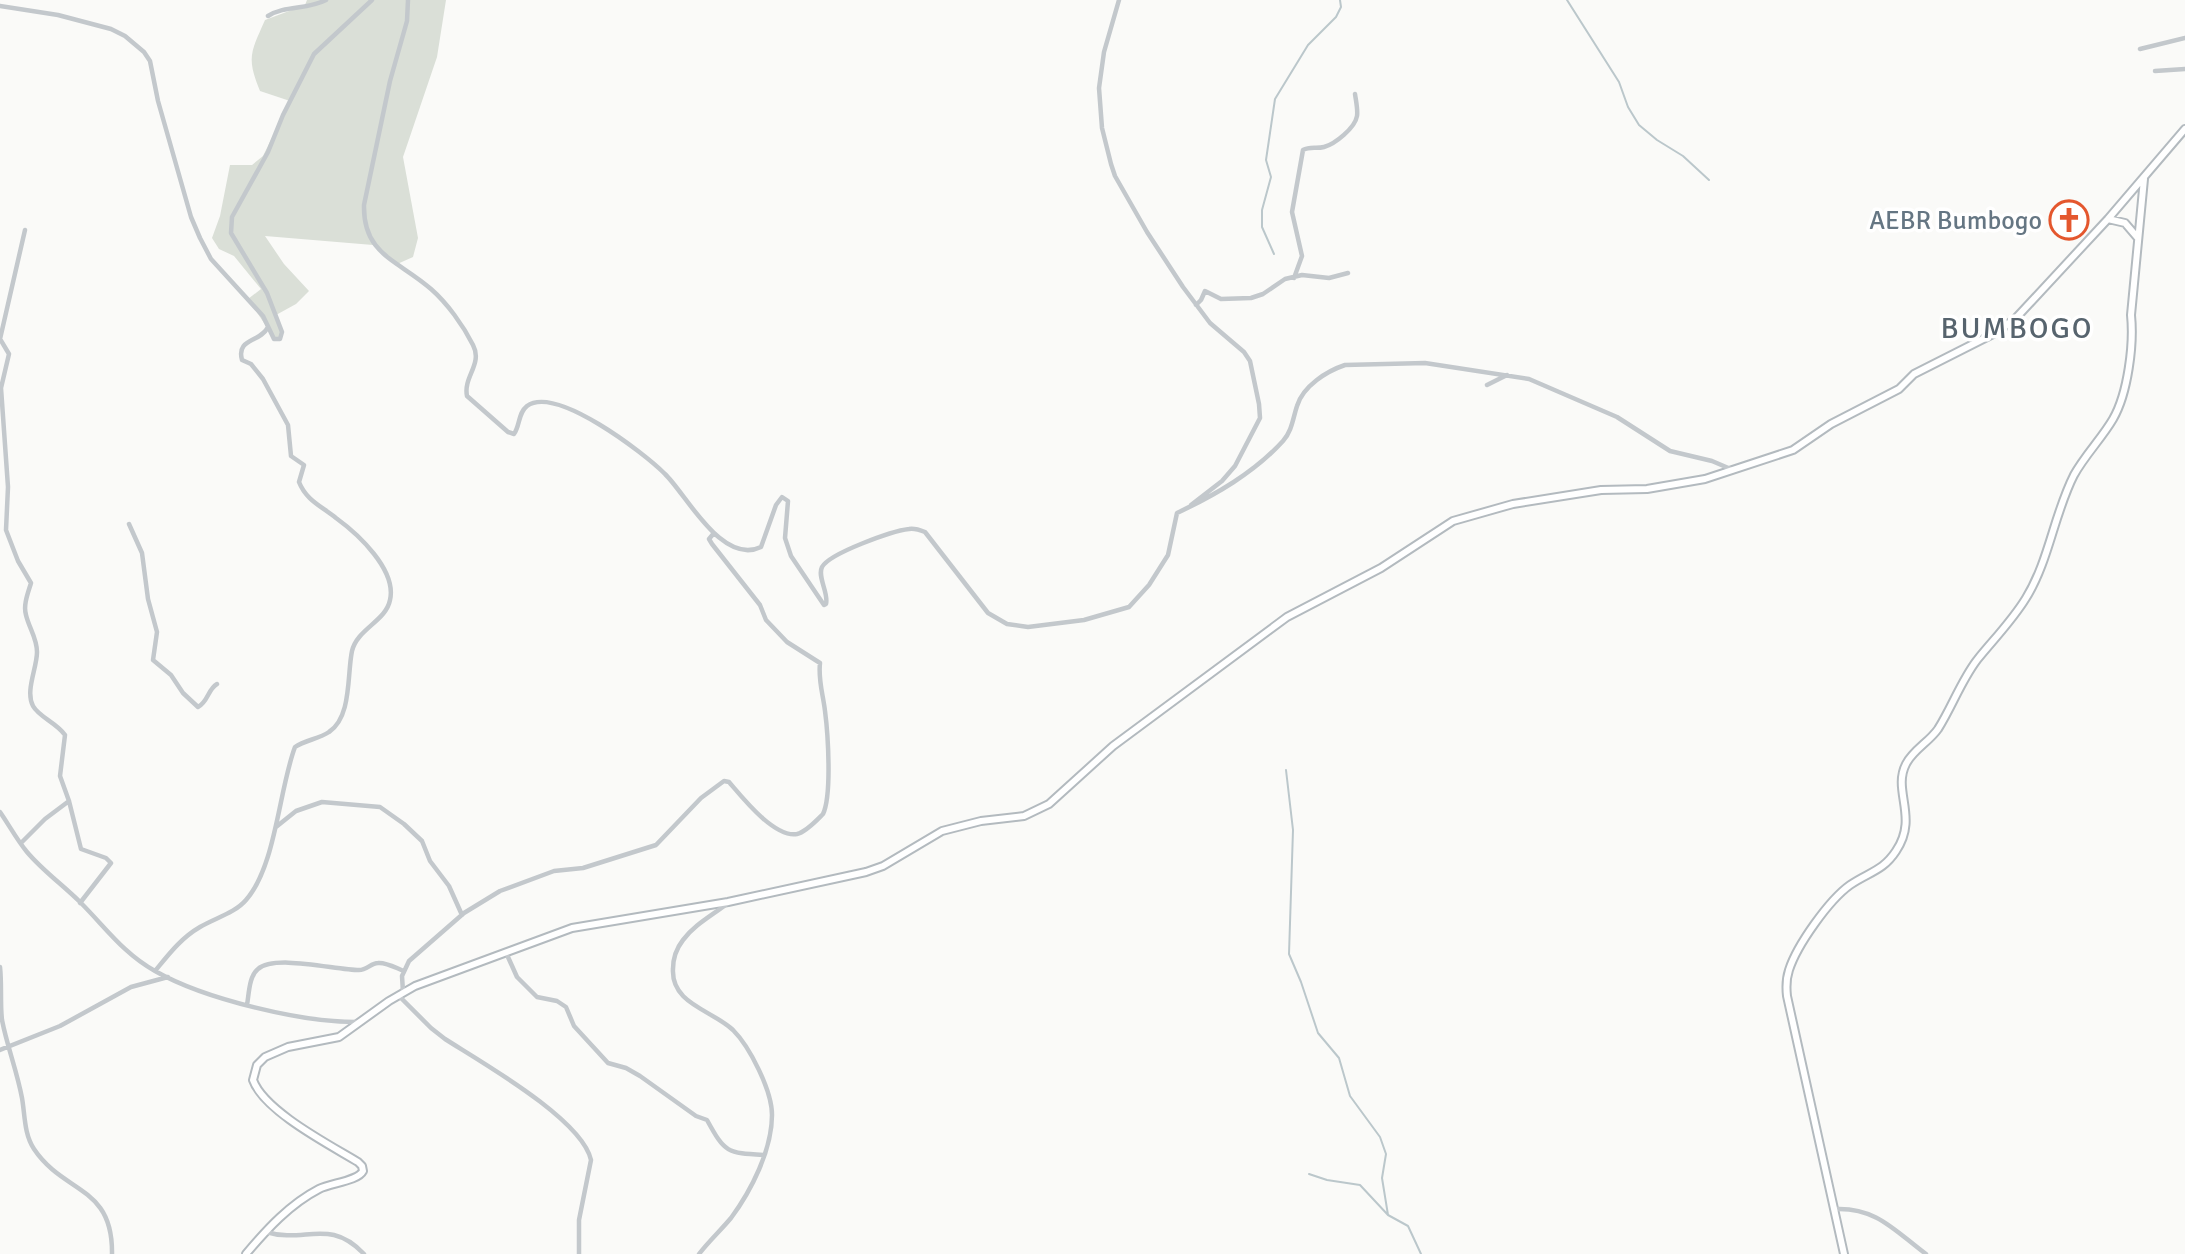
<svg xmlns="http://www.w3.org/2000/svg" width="2185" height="1254" font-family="Signika,sans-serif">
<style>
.green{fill:#dadfd7}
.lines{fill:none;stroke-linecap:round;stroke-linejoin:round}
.stream{stroke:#bbc7cb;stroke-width:2}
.secondary-casing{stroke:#b3babf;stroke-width:10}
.street{stroke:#c3c8cc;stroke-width:4.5}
.secondary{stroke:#fff;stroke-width:6}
.labels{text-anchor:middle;stroke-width:7;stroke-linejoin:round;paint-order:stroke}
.poi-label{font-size:26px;fill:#657683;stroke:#fff;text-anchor:end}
.quarter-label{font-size:30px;letter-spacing:2px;fill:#57646e;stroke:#fff}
</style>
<rect width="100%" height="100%" fill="#fafaf8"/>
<path class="green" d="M307,0H446L437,57L403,157L418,238L413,257L395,265L373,245L265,236L284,264L309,291L296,304L276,315L282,331L280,338H274L248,299L261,289L234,256L219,249L212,238L220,216L230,165H252L263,156L290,101L260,91C246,57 251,52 265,20L305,5Z"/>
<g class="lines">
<path class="stream" d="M1567,0L1619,82L1628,107L1639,125L1657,140L1683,156L1709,180
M1274,254L1262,227V210L1271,177L1266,160L1275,99L1308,45L1336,17L1341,7L1340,0
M1286,770L1293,830L1289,954L1301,982L1318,1033L1339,1058L1350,1096L1380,1137L1386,1154L1382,1178L1388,1215
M1309,1174L1327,1180L1360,1185L1388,1215L1408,1226L1421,1254"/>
<g class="secondary-casing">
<path id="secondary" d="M2108,219L2125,223L2137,237
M246,1254C267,1229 290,1204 319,1189C331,1183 358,1181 363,1171L362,1166L358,1162C330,1145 264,1111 253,1080L257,1065L265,1057L288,1047L339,1037L389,1001L415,986L572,928L728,902L866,872L883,866L942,831L981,821L1024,816L1049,804L1113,746L1287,617L1381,568L1453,521L1513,504L1601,490L1647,489L1705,479L1793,450L1831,424L1899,389L1914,374L1997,332L2016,318L2108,219L2185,129
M1844,1254L1787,996C1786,987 1786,979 1789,970C1797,945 1829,900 1850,885C1869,872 1883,871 1896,851C1919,817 1892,791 1906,764C1913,750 1929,742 1938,729C1952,707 1961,681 1977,660C1993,640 2012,621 2026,598C2049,561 2054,514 2074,475C2085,455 2102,438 2113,419C2128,393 2134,344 2131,315L2144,179"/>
</g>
<path class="street" d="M408,0L407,21L390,81L364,205C363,255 398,260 431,289C447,303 463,325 473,345C483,364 463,377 467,396L508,432L514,434C520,426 518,413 527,406C556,385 644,453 665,474C686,494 722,566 761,547L776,505L782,497L788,501L785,538L791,556L824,605L826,604C829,593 817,577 822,567C830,553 892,531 909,529C915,528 920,530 925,532L988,613L1007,624L1028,627L1084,620L1129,607L1149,585L1168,555L1177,513C1215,495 1254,473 1283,441C1292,431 1293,418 1297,406C1303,386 1327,371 1345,365L1425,363L1529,379L1617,417L1670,451L1712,461L1733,470
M1119,0L1104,52L1099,88L1102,128L1111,164L1115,176L1147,232L1183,287L1210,323L1244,352L1250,361L1259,404L1260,418L1235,466L1222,481L1191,505
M0,6L58,15L111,29L125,36L144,52L150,61L158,101L191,217L200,238L211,259L263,316L274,339H280L282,332L267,293L231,233L232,217L268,152L283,115L314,54L372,0
M268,16C285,5 307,10 326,0
M2140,49L2185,38
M2155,71L2185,69
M25,230L0,339L9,354L1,388L8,487L6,530L18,561L31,583C28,593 23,605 26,615C29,628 37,638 37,652C37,668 25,691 33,706C39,717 57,723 65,735L60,776L69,801L81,849L106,858L111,863L80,903
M1294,278L1302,256L1292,212L1303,150C1310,146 1316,149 1324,147C1335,144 1355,128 1357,116C1358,110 1356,101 1355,94
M1196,305L1201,300L1205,291L1221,299L1251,298L1263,294L1285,279L1302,275L1329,278L1348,273
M1487,385L1507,375
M129,524L142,553L148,599L157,632L153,660L171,675L183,693L198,707C208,702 208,689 217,684
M0,812C9,825 17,840 27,852C43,871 63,885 81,903C105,927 124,954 155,971C204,999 303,1023 360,1022
M276,827L296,811L322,802L380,807L404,824L422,841L430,861L449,886L462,915
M21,843L45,819L69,801
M508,957L517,977L537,997L557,1001L566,1007L574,1026L608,1063L626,1068L640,1076L696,1116L707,1120C725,1153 727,1153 764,1155
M0,967C2,985 0,1003 2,1020C7,1046 17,1071 22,1098C25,1115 24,1134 34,1149C64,1194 113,1185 112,1254
M155,971C169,954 181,938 200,927C215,918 235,913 246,900C276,866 279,789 295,747C305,740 319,739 329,732C352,717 347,674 352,651C357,629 386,621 390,600C397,570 358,534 336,518C321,506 306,500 299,482L304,465L291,456L288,425L263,379L251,364L242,360C236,338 260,343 268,327
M403,992L402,976L409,961L464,913L500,891L554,871L583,868L656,845L701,798L724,781L729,782C742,797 774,838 797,834C806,832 816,821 823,814C832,795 828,734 825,711C823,694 818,680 820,663L787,642L766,620L760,605L712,544L709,539L714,533
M398,995L431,1028L445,1039C481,1062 582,1119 591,1160L579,1220V1254
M247,1005C249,994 249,976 258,969C275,954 336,970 359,970C367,970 371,963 378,963C386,962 396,968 404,971
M0,1050L60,1026L131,987L168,977
M1835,1209C1876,1207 1895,1231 1926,1254
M266,1232C305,1244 329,1217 364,1254
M699,1254C709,1241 721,1230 731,1218C751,1191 772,1150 772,1115C772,1091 750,1047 733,1030C712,1010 671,1004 673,969C673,958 676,949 683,940C695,924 713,915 728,903"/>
<use href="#secondary" class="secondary"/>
</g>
<defs>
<g id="church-ring" transform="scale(2.0125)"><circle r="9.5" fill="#fff" stroke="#e4572e" stroke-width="1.5"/><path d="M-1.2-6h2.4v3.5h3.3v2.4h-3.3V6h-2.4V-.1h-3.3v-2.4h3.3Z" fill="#e4572e"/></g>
</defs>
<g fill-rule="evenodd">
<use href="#church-ring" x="2069" y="220"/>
</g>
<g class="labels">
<g class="poi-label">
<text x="2042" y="229">AEBR Bumbogo</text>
</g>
<g class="quarter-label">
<text x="2017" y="338">BUMBOGO</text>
</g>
</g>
</svg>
